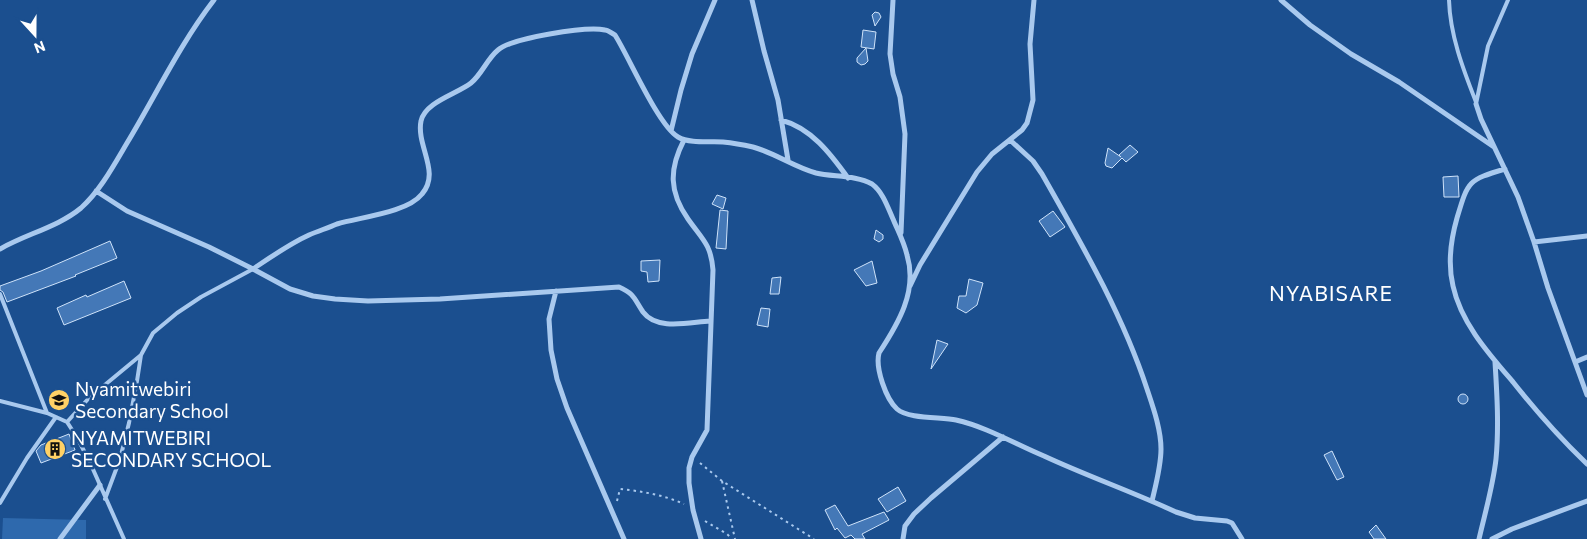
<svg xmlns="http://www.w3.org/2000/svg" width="1587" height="539" font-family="Commissioner,sans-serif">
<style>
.green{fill:#2e69ad}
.building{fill:#4478b7;stroke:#cfe3fa}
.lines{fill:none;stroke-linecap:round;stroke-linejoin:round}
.path{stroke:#a9c9ee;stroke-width:2;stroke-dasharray:2.5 4;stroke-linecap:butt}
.service{stroke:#a9c9ee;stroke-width:4}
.minor{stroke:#a9c9ee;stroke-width:5}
.labels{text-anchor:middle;stroke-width:5;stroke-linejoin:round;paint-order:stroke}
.poi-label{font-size:19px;fill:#fff;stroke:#1b4f8f;text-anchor:start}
.quarter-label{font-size:21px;letter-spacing:1px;fill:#fff;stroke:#1b4f8f}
</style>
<rect width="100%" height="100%" fill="#1b4f8f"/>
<path class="green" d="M3,518L86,520V539H2Z"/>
<path class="building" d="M875,12L879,13L881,17L875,26L872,15Z
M863,30L876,32L874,49L861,47Z
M866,48L868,61L865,64L861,65L857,62V58Z
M1130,145L1138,152L1126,162L1122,158L1112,168L1106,166L1105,163L1108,148L1121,157L1119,155Z
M1458,176L1459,197H1444L1443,177Z
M717,195L726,198L723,209L712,204Z
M720,210L728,211L726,249L716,248Z
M1053,211L1065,227L1050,237L1039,221Z
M876,230L883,235V239L879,242L874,239Z
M110,241L117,258L75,275L76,276L7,302L3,292L0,290V286L41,271Z
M660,260L659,281L648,282L647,272L641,271V261Z
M872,261L877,283L866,286L854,270Z
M781,277L779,294H770L772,278Z
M969,279L983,283L977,305L966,313L957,308L959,296H966Z
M124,281L131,298L64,325L57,308L86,295L87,297Z
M761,308L770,309L768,327L757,325Z
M937,340L948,344L931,369Z
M1458 399a5 5 0 1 1 10 0a5 5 0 1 1-10 0Z
M69,434L75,450L41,463L36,451L41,445Z
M1332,451L1344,477L1337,480L1324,455Z
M898,487L906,501L887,512L878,499Z
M835,505L848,526L884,512L889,520L862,534L865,539H855L851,535L845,538L837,528L835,530L825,510Z
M1376,525L1386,539H1374L1369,532Z"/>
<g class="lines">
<path class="path" d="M700,463L722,481L814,539
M722,481L735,539
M617,501L620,489C641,491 664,495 684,504
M705,521L727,534L732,539"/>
<path class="service" d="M1449,0C1450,35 1463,69 1476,102
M1476,104L1488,46L1508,0
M0,294L47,413
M0,401L47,413L67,422L78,439L92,467L124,539
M67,422L89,398L141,355
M105,499L120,459L129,423L137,381L141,355L153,333L177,313L201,297L253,269
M0,503L27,458L56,417"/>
<path class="minor" d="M752,0L764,51L778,100L788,160
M893,0L890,54L893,74L900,97L905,134L901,233
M1281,0L1310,25L1351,54L1399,82L1494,147
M1476,104L1481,119L1518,197L1534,242L1548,288L1587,395
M781,120C811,128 830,153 848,178
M671,131L681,90L692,54L715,0
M684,140C669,169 669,192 688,219C702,239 711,244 713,270L707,430L692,457L689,468V483L693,510L701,539
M1010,140L1033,161L1042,174C1081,243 1122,313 1147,389C1153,407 1161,429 1161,449C1161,466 1156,484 1152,501
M1505,169C1468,180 1468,181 1457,218C1451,239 1448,265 1453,286C1461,323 1489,354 1513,382C1536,411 1560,438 1587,464
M96,191L127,211L209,247L253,269L290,289L313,296L335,299L368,301L440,299L619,287C635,294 634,299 643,312C657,331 690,322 710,321
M1534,242L1587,236
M0,249C26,234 58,227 81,208C100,191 114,165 127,143C156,95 180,44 214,0
M253,269C271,257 289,244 309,235C318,231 328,228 337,224C360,217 407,213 422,194C441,172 416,146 421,121C425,102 457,94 471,83C482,74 487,59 498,50C512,38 586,26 605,30C608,30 611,33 615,35C629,57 658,125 678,137C690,144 710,141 723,142C733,143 744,145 753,147C775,153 794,167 816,173C833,177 856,175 872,184C883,192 888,208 893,219C898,231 904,242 907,255C918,291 898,324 879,353C875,368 886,399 897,409C908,419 941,417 956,420C987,427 1015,444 1044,456C1087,476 1133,492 1176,512L1195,518L1227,521L1232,523L1242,539
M910,286L920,265L977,172L992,154L1022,130L1027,123L1033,100L1030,44L1034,0
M556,291L549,319L551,350L557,379L567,408L624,539
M1575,362L1587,357
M60,539L100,485
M903,539L905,526L914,514L931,498L1003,437
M1479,539C1485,513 1493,486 1496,459C1499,427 1497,394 1495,362
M1492,539L1512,529L1587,501"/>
</g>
<defs>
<g id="school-disc" transform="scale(1.125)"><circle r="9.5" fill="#ffd166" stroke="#1b4f8f"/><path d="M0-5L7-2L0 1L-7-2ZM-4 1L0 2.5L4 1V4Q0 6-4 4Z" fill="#111"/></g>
<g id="building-disc" transform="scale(1.125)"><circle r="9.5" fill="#ffd166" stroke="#1b4f8f"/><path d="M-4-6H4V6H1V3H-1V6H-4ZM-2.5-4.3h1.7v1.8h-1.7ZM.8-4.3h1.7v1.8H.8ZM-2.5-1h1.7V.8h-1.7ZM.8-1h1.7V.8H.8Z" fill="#111"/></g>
</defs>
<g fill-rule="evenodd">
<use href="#school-disc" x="59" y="400"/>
<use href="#building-disc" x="55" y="449"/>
</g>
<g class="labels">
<g class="poi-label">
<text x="75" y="396">Nyamitwebiri<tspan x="75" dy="22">Secondary School</tspan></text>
<text x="71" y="445">NYAMITWEBIRI<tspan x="71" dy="22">SECONDARY SCHOOL</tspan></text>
</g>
<g class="quarter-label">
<text x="1331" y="301">NYABISARE</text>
</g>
</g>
<g transform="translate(35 35) rotate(159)" stroke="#1b4f8f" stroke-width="4" paint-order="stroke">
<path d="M0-4L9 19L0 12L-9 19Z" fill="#ffffff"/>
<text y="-8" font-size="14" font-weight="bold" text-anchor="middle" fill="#ffffff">N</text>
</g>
</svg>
